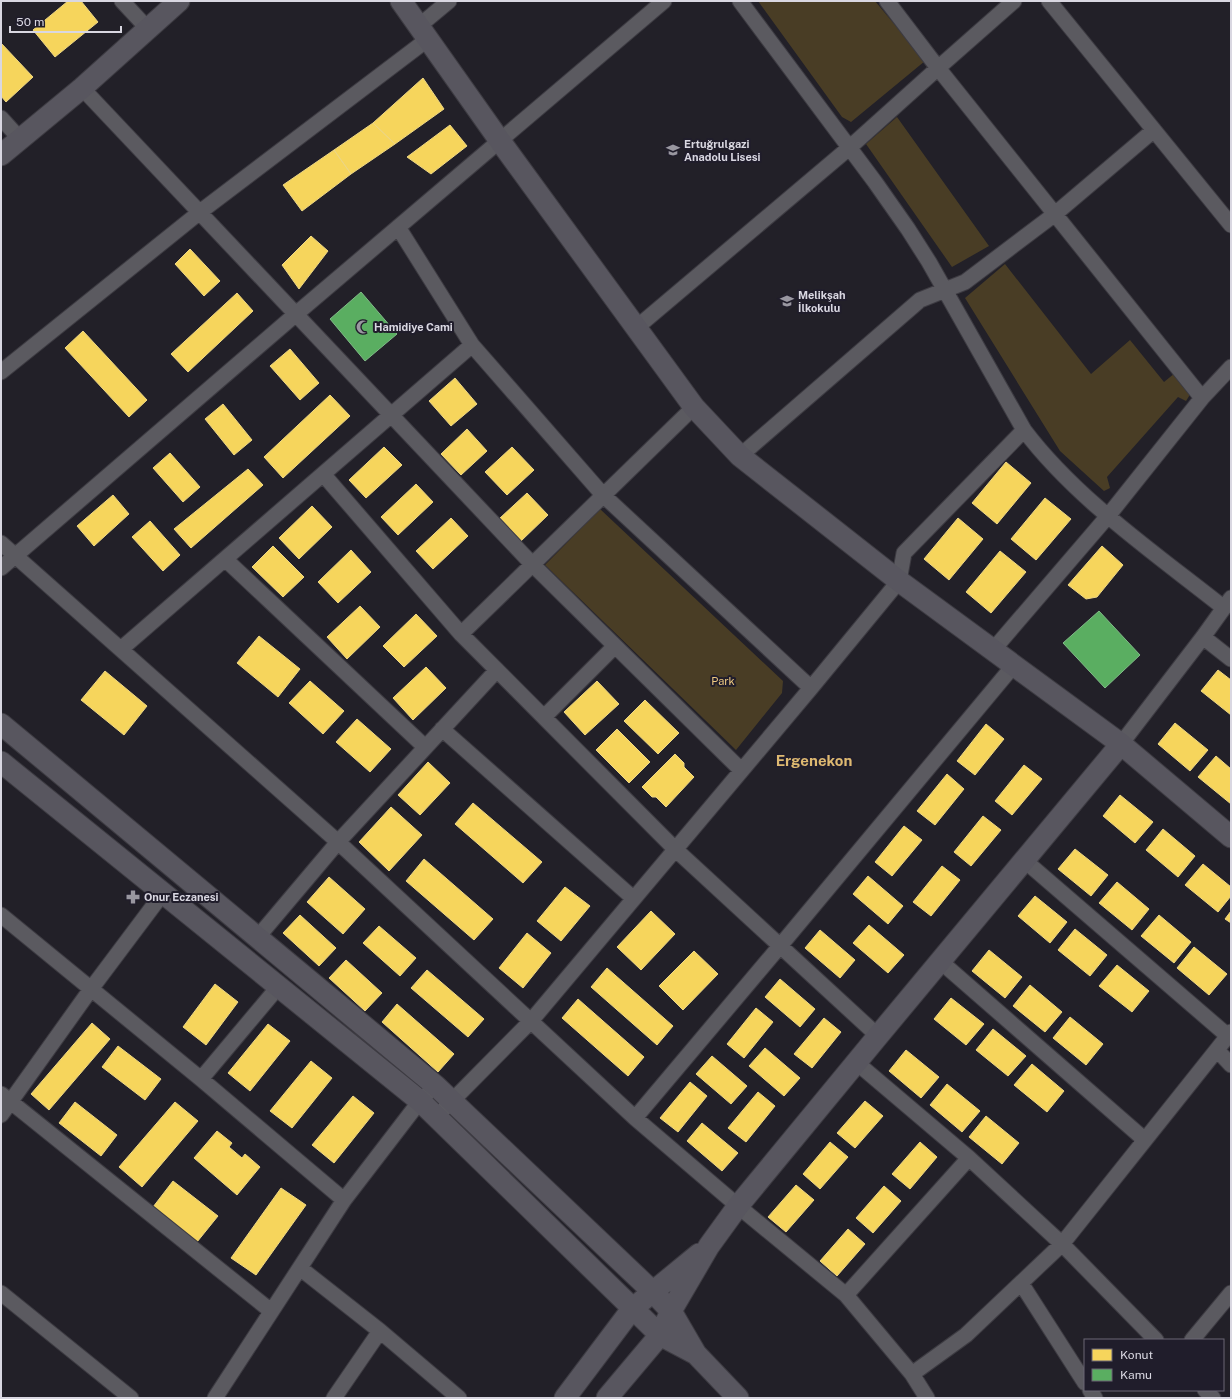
<svg xmlns="http://www.w3.org/2000/svg" width="1232" height="1399" font-family="'Public Sans',sans-serif">
<style>
.green{fill:#493d25}
.homes{fill:#f6d55c;stroke:#edd684}
.public{fill:#5aae61;stroke:#80ba87}
.lines{fill:none;stroke-linecap:round;stroke-linejoin:round}
.street-casing{stroke:#3d3b42;stroke-width:17}
.secondary-casing{stroke:#3d3b42;stroke-width:23}
.street{stroke:#5b5a60;stroke-width:15}
.secondary{stroke:#58565f;stroke-width:21}
.labels{text-anchor:middle;stroke-width:4;stroke-linejoin:round;paint-order:stroke}
.poi-label{font-size:11px;font-weight:bold;fill:#d9d7e1;stroke:#201d2b;text-anchor:start}
.park-label{font-size:11px;fill:#eec981;stroke:#201d2b}
.district-label{font-size:15px;font-weight:bold;fill:#deb971;stroke:#201d2b}
</style>
<rect width="100%" height="100%" fill="#222028"/>
<path class="green" d="M758,1H875L925,61L851,122L842,117Z
M897,117L989,246L952,267L866,144Z
M1005,264L1091,374L1130,340L1164,382L1175,373L1191,393L1186,401L1178,397L1107,477L1110,488L1104,491L1060,451L965,298Z
M600,509L783,681L782,693L736,750L545,565Z"/>
<path class="homes" d="M68,1H81L98,22L55,57L33,30Z
M1,43L33,77L6,102L1,96Z
M423,78L444,109L395,144L373,123Z
M373,123L395,144L351,174L334,150Z
M450,125L467,146L431,174L407,157Z
M334,150L351,174L302,211L283,185Z
M311,236L328,251L299,289L282,265Z
M190,249L220,281L204,296L175,264Z
M237,293L253,311L188,372L171,354Z
M83,331L147,400L129,417L65,348Z
M290,349L319,383L300,400L270,366Z
M455,378L477,404L451,426L429,401Z
M330,395L350,416L283,478L264,457Z
M223,404L252,440L234,455L205,419Z
M467,429L487,451L461,475L441,454Z
M384,447L402,465L366,498L349,480Z
M512,447L534,470L507,495L485,472Z
M170,453L200,487L183,502L153,468Z
M1006,462L1031,483L997,524L972,503Z
M248,469L263,485L191,548L174,529Z
M416,484L433,502L398,535L381,517Z
M527,493L548,515L521,541L500,518Z
M113,495L129,514L94,546L77,526Z
M1045,498L1071,519L1036,560L1011,539Z
M312,506L332,527L299,559L279,538Z
M451,518L468,536L433,569L416,551Z
M958,518L983,539L949,580L924,559Z
M150,521L180,555L163,571L132,537Z
M273,546L304,577L283,597L252,567Z
M1102,546L1123,565L1097,597L1086,599L1068,585Z
M351,550L371,572L338,603L318,582Z
M1000,551L1026,572L991,613L966,592Z
M360,606L380,627L347,659L327,637Z
M416,614L437,636L404,667L383,646Z
M259,636L300,669L278,697L237,663Z
M426,667L446,688L413,720L393,698Z
M1218,670L1231,680V715L1201,691Z
M105,671L147,706L124,735L81,700Z
M310,681L344,711L323,734L289,703Z
M597,681L619,704L585,735L564,712Z
M645,700L679,733L658,754L624,721Z
M357,719L391,749L370,772L336,742Z
M1175,723L1208,750L1190,771L1158,744Z
M986,724L1004,739L975,775L957,761Z
M617,729L650,762L629,783L596,750Z
M675,754L684,763V767L694,777L666,807L656,797H652L642,787Z
M1216,756L1231,769V804L1198,777Z
M428,762L450,783L420,815L398,795Z
M1024,765L1042,779L1012,815L995,801Z
M947,774L964,789L935,825L917,811Z
M1120,795L1153,822L1135,843L1103,816Z
M473,803L542,862L523,883L455,824Z
M391,807L422,835L389,871L359,842Z
M983,816L1001,830L971,866L954,852Z
M904,826L922,840L892,876L875,862Z
M1163,829L1195,856L1178,877L1146,850Z
M1075,849L1108,875L1091,896L1058,869Z
M424,859L493,919L474,940L406,881Z
M1203,864L1231,887V896L1218,912L1185,885Z
M942,866L960,880L931,916L913,902Z
M868,876L903,906L888,924L853,894Z
M329,877L365,909L343,934L307,902Z
M1117,882L1149,909L1132,930L1099,903Z
M565,887L590,906L561,941L537,921Z
M1035,896L1067,922L1050,943L1018,916Z
M651,911L675,934L641,970L617,947Z
M1231,911V923L1225,919Z
M300,915L336,948L319,966L283,933Z
M1159,915L1191,942L1174,963L1141,936Z
M869,925L904,955L888,973L853,943Z
M379,926L416,958L400,976L363,943Z
M1075,929L1107,955L1090,976L1058,950Z
M820,930L855,960L840,978L805,948Z
M527,933L551,953L523,988L499,968Z
M1194,947L1227,974L1209,995L1177,968Z
M989,950L1022,977L1005,998L972,971Z
M694,951L718,974L683,1010L659,986Z
M346,960L382,993L365,1011L329,978Z
M1117,965L1149,991L1132,1012L1099,986Z
M607,968L673,1026L657,1045L591,987Z
M427,970L484,1019L468,1037L411,988Z
M780,979L815,1009L800,1027L765,997Z
M215,984L238,1002L206,1045L183,1027Z
M1030,985L1062,1012L1045,1032L1013,1006Z
M951,998L984,1024L966,1045L934,1019Z
M578,999L644,1057L628,1076L562,1018Z
M397,1004L454,1054L438,1072L382,1022Z
M756,1008L773,1022L744,1058L727,1044Z
M1070,1017L1103,1044L1086,1065L1053,1038Z
M824,1018L841,1032L812,1068L794,1054Z
M92,1023L110,1039L49,1110L31,1094Z
M268,1024L290,1041L250,1091L228,1073Z
M993,1029L1026,1056L1008,1076L976,1050Z
M118,1046L161,1079L145,1100L102,1067Z
M765,1048L800,1078L784,1096L749,1066Z
M906,1050L939,1077L921,1098L889,1071Z
M712,1056L747,1086L731,1104L696,1074Z
M311,1061L332,1078L292,1128L270,1111Z
M1032,1064L1064,1091L1047,1112L1014,1085Z
M690,1082L707,1096L678,1132L660,1118Z
M947,1084L980,1111L962,1132L930,1105Z
M758,1092L775,1106L746,1142L728,1128Z
M353,1096L374,1113L334,1163L312,1145Z
M865,1101L883,1116L855,1148L837,1133Z
M75,1102L117,1135L101,1156L59,1123Z
M175,1102L198,1121L142,1187L119,1167Z
M986,1116L1019,1143L1002,1164L969,1137Z
M702,1123L738,1153L722,1171L687,1141Z
M217,1131L232,1143L229,1147L242,1158L245,1154L260,1167L237,1195L194,1158Z
M830,1142L848,1157L820,1189L803,1174Z
M920,1142L937,1157L910,1189L892,1174Z
M173,1181L218,1216L197,1242L153,1207Z
M796,1185L814,1200L786,1232L768,1217Z
M884,1186L901,1201L873,1233L856,1218Z
M281,1188L306,1205L256,1275L231,1258Z
M848,1229L865,1244L837,1276L820,1261Z"/>
<path class="public" d="M361,292L397,334L365,361L330,319Z
M1099,611L1140,655L1105,688L1063,643Z"/>
<g class="lines">
<g class="street-casing">
<path id="street" d="M122,1L148,29
M740,1L875,182L908,229L929,262L1024,430C1076,499 1156,554 1224,608
M887,1L938,68L1202,398
M1049,1L1231,225
M419,26L449,1
M82,88L532,564L741,770
M1,118L20,139
M398,227L472,345L603,495L811,688
M636,328L849,148L938,68L1014,1
M1,372L200,212L428,39
M740,456L920,300L965,282L1055,214L1154,130
M323,474L461,634L675,849L878,1036
M1,543L338,842L635,1118L738,1206L846,1295L912,1374L927,1398
M225,559L425,747
M1,568L296,314L664,1
M461,634L694,407
M1203,637L1231,659
M121,649L472,345
M993,650L1108,516L1202,398L1231,367
M544,717L615,646
M442,729L633,898
M1121,744L1203,637L1231,598
M1024,860L1228,1036
M1,915L201,1079L344,1200
M257,938L338,842L497,670
M940,961L1145,1140
M1217,1050L1231,1065
M857,1063L969,1158L1062,1244L1156,1340
M201,1079L279,986
M1,1094L271,1311
M445,1108L531,1021L811,688L899,581L904,553L1024,430
M1,1115L91,989L163,893
M635,1118L780,946L1014,665
M300,1268L380,1331L459,1398
M1021,1283L1085,1383
M1,1293L131,1398
M846,1295L969,1158
M1192,1340L1231,1293
M912,1374L966,1335L1062,1244L1231,1032
M1090,1390L1095,1398
M1205,1390L1213,1398
M215,1398L344,1200L420,1101L426,1095
M334,1398L380,1331"/>
</g>
<g class="secondary-casing">
<path id="secondary" d="M401,1L500,141L694,407L740,456L899,581L1121,744L1231,837
M1,155L82,88L179,1
M1,724L436,1086L653,1292L671,1311L696,1354L738,1398
M1,762L420,1101L660,1335L696,1354
M565,1398L632,1309L699,1254
M607,1398L660,1335L671,1311L709,1246L738,1206L878,1036L1121,744"/>
</g>
<use href="#street" class="street"/>
<use href="#secondary" class="secondary"/>
</g>
<defs>
<g id="school-bare" transform="scale(1.08)"><path d="M0-5L7-2L0 1L-7-2ZM-4 1L0 2.5L4 1V4Q0 6-4 4Z" fill="#9997a0" stroke="#201d2b" stroke-width="2.5" paint-order="stroke"/></g>
<g id="mosque-bare" transform="scale(1.08)"><path d="M3.5-4.9A6 6 0 1 0 3.5 4.9A5 5 0 1 1 3.5-4.9Z" fill="#9997a0" stroke="#201d2b" stroke-width="2.5" paint-order="stroke"/></g>
<g id="pharmacy-bare" transform="scale(1.08)"><path d="M-2-6h4v4h4v4h-4v4h-4v-4h-4v-4h4Z" fill="#9997a0" stroke="#201d2b" stroke-width="2.5" paint-order="stroke"/></g>
</defs>
<g fill-rule="evenodd">
<use href="#school-bare" x="673" y="150"/>
<use href="#school-bare" x="787" y="301"/>
<use href="#mosque-bare" x="363" y="327"/>
<use href="#pharmacy-bare" x="133" y="897"/>
</g>
<g class="labels">
<g class="poi-label">
<text x="684" y="148">Ertuğrulgazi<tspan x="684" dy="13">Anadolu Lisesi</tspan></text>
<text x="798" y="299">Melikşah<tspan x="798" dy="13">İlkokulu</tspan></text>
<text x="374" y="331">Hamidiye Cami</text>
<text x="144" y="901">Onur Eczanesi</text>
</g>
<g class="park-label">
<text x="723" y="685">Park</text>
</g>
<g class="district-label">
<text x="814" y="766">Ergenekon</text>
</g>
</g>
<rect width="1232" height="1399" fill="none" stroke="#d9d7e1" stroke-width="4"/>
<rect x="1084" y="1339" width="140" height="52" fill="#201d2b" stroke="#6a6774"/>
<rect x="1092" y="1349" width="20" height="12" fill="#f6d55c" stroke="#6a6774"/>
<text x="1120" y="1359" font-size="12" fill="#d9d7e1">Konut</text>
<rect x="1092" y="1369" width="20" height="12" fill="#5aae61" stroke="#6a6774"/>
<text x="1120" y="1379" font-size="12" fill="#d9d7e1">Kamu</text>
<path d="M10 26v6h111v-6" fill="none" stroke="#d9d7e1" stroke-width="2"/>
<text x="16" y="26" font-size="12" fill="#d9d7e1" stroke="#201d2b" stroke-width="3" paint-order="stroke">50 m</text>
</svg>
